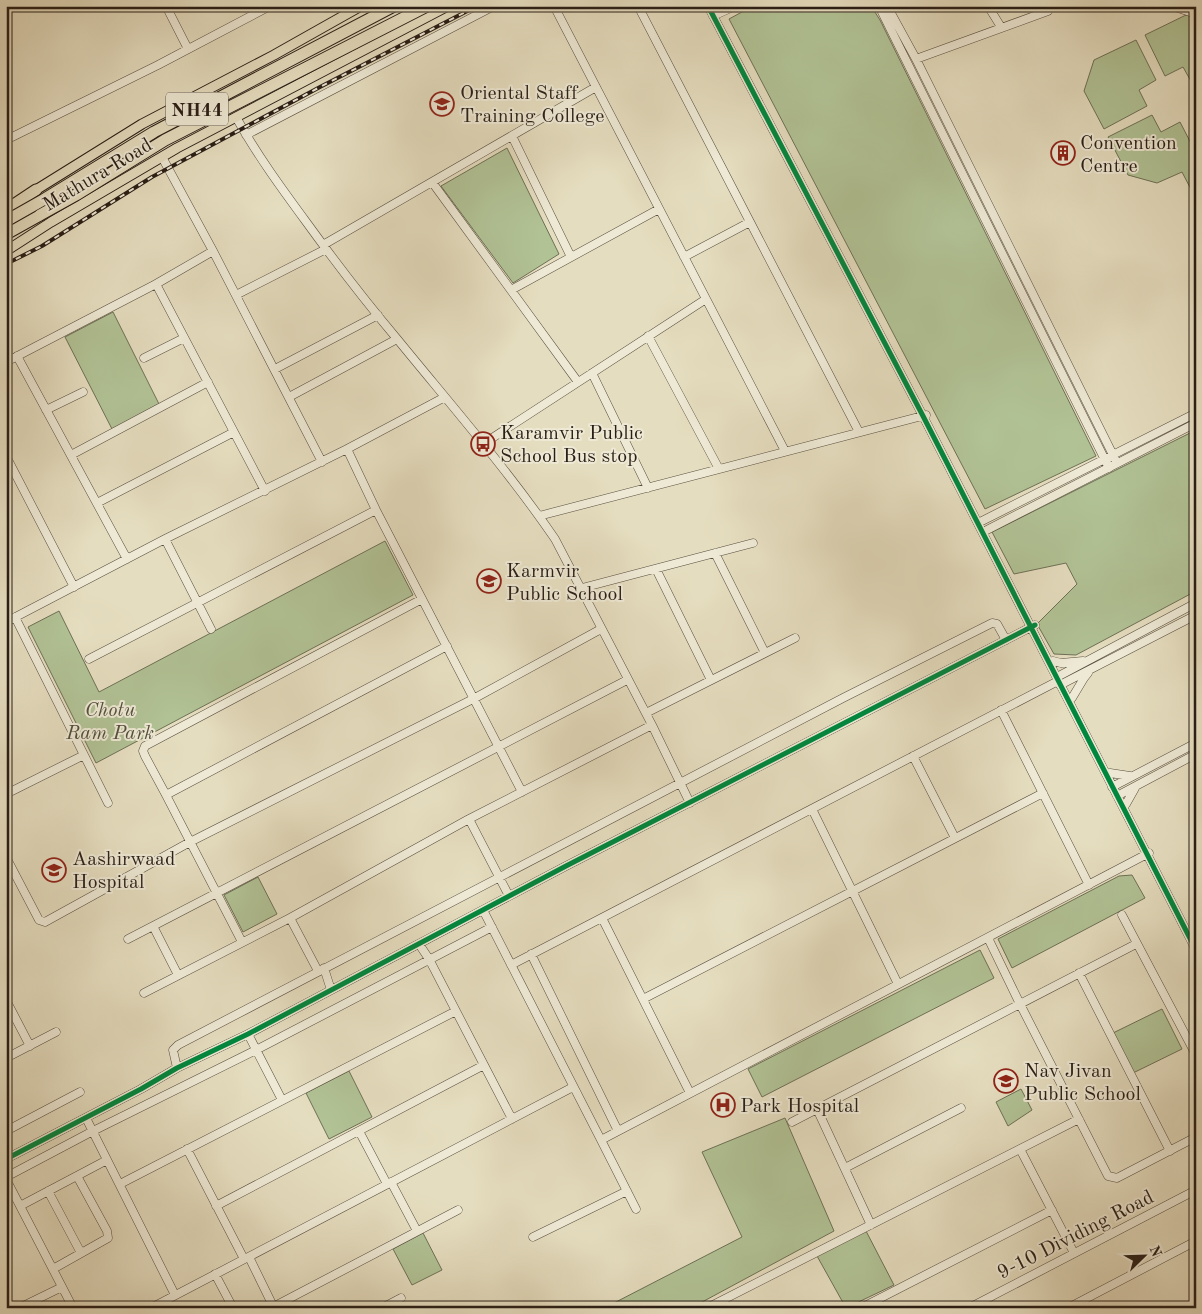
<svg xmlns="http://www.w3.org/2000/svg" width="1202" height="1314" font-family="'Old Standard TT',serif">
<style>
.green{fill:#b1c295;stroke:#6d7056}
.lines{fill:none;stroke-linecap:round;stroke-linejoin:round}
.minor-casing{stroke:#584e40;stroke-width:9}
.major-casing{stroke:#291e16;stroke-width:11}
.highway-casing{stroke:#291e16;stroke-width:13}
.minor{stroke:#eee9d5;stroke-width:8}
.major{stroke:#e5ddbf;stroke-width:9}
.highway{stroke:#e5ddbf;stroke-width:11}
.rail-casing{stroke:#291e16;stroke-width:4}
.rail{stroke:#eee9d5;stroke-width:2;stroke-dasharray:5.5;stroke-linecap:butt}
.highway-bridge-casing{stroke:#291e16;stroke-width:13;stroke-linecap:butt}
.highway-bridge{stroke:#e5ddbf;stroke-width:11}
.cycleway-casing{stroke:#eee9d5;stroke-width:8}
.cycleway{stroke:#00873e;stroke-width:5}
.labels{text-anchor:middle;stroke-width:4;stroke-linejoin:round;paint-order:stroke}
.shield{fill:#eee9d5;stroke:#645b4f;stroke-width:1}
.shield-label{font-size:19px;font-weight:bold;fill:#291e16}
.poi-label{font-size:20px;fill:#291e16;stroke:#eee9d5;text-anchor:start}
.street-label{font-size:20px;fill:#291e16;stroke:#eee9d5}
.park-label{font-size:20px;font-style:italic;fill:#524f3c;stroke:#eee9d5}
</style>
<rect width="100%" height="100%" fill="#e5ddbf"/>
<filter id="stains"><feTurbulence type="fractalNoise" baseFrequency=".004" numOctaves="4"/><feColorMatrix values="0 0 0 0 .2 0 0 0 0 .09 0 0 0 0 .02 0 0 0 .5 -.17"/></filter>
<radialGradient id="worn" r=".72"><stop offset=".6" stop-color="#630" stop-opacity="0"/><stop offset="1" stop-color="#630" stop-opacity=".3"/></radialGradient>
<path class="green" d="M753,6H871L880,20L1096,456L985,509L729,19Z
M1186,15L1196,17V81L1192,83L1183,67L1165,76L1145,35Z
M1136,40L1156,80L1139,90L1147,106L1104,129L1084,91L1094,60Z
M1152,115L1161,132L1180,122L1196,153V199L1182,172L1157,183L1128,175L1108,137Z
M507,148L559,254L513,283L441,186Z
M113,312L159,404L112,429L65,337Z
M1196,430V591L1076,655L1054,654L1037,624L1077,584L1066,563L1014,574L992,532Z
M385,541L413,595L96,763L28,627L59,611L99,692Z
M1132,875L1145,898L1012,968L998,939L1119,876Z
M258,877L277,914L243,932L224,895Z
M980,950L994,978L762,1097L748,1069Z
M1162,1009L1182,1049L1133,1073L1113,1033Z
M349,1071L372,1117L329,1139L306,1093Z
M1021,1089L1032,1110L1008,1126L996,1102Z
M785,1118L834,1231L691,1308H617L614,1303L742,1237L702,1152Z
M866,1231L894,1285L846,1308L817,1256Z
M423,1233L442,1270L412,1285L393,1249Z"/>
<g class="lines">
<g class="minor-casing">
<path id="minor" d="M166,6L188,49
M554,6L785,451
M638,6L859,432
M708,6L923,416L1196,950
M879,6L1109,468
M887,6L916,59L1117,463
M988,6L1001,27
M1172,6L1196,14
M713,16L735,6
M916,59L1048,11
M236,117C257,155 282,189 307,223C336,263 366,302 398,340C451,405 507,469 555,539L652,725L690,803
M246,135L494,6
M512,136L571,257
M6,140L158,65L270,6
M162,157L213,251L322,462
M432,182L578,382
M323,245L596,87
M684,257L750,222
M156,284L265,491
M511,290L659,209
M236,295L326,249
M648,336L719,469
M17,356L127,559
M144,358L184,338
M6,362L156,284L213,251
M275,369L378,315
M592,373L648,488
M289,397L397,339
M46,410L83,392
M483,444L706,299
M347,449L376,510L522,792
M71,455L208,382
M6,456L74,587
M97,503L234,432
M539,516L926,415
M978,523L1196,413
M983,532L1196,423
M165,539L211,629
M715,553L765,653
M656,569L711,680
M582,588L753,543
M15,617L108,803
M6,622L165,539L347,449L445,397
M89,659L376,510
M1053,661L1061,663L1083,661
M1057,677L1196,603
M1060,685L1196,615
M1072,698L1084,678L1088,673
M1001,710L1089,885
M646,713L795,638
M913,756L955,838
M1110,773L1130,776
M1112,787L1196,743
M6,794L84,755
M166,795L447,646
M1117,796L1196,754
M1126,804L1135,788
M812,809L898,984
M469,819L509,896
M6,857L39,920L45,922L190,842L475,698L601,629
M483,910L601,1140L1149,853
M1122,915L1196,1055
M290,918L318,971
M602,918L690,1093
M153,926L178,975
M988,938L1020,1004L1108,1176L1117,1178L1196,1137
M128,939L627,680
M242,942L166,795L145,756L143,751L145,746L422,599
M419,944L429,959L512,1119
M531,954L618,1131
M511,965L1058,681
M324,968L331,990
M1079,973L1170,1151
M144,993L290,918L469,819L652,725
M643,999L1043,793
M6,1000L30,1046
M248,1034L282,1100
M6,1058L56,1032
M177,1068L173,1050L178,1045L843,698L992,623L997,624L1006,640
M817,1109L871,1225
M86,1118L175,1295
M792,1122L1136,944
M6,1131L80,1092
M359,1131L387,1184
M601,1140L636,1209
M187,1149L244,1259
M1020,1149L1074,1253
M6,1159L141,1089L177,1068L248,1034L566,866L1035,625
M845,1168L961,1108
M6,1177L93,1131L256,1050L492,927
M6,1179L73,1308
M391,1182L417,1231
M120,1184L456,1011
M48,1191L81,1253
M20,1206L107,1160
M216,1206L484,1065
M533,1237L627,1191
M249,1257L274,1308
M53,1269L108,1238L107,1231L77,1176
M215,1274L233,1308
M273,1307L458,1210
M19,1308L62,1287
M151,1308L573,1087
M382,1308L401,1298
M707,1308L1079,1119
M861,1308L1052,1210
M969,1308L1196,1190
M1068,1308L1196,1241"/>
</g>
<g class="major-casing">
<path id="major" d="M31,193L142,124L274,55L361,6
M6,251L51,222L177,148L448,6"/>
</g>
<g class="highway-casing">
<path id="highway" d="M6,210L36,190
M6,234L40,215"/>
</g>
<use href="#minor" class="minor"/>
<use href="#major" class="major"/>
<use href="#highway" class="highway"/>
<g class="rail-casing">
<path id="rail" d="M6,264L42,246L152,177L320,87L477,6"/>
</g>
<use href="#rail" class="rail"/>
<g class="highway-bridge-casing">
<path id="highway-bridge" d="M40,215L76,195L165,140L427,6
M6,221L43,200L154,132L394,6"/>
</g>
<use href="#highway-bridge" class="highway-bridge"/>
<g class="cycleway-casing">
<path id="cycleway" d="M708,6L923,416L1196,950
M6,1159L141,1089L177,1068L248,1034L566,866L1035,625"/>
</g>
<use href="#cycleway" class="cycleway"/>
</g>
<defs>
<g id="university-ring" transform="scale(1.25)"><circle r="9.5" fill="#eee9d5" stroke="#8f2418" stroke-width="1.5"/><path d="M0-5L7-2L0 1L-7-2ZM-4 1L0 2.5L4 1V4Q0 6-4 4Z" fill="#8f2418"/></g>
<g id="building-ring" transform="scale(1.25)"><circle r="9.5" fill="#eee9d5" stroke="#8f2418" stroke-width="1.5"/><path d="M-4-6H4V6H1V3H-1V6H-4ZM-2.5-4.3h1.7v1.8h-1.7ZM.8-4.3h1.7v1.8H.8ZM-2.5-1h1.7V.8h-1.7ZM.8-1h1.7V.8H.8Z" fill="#8f2418"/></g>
<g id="bus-ring" transform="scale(1.25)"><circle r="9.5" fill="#eee9d5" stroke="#8f2418" stroke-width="1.5"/><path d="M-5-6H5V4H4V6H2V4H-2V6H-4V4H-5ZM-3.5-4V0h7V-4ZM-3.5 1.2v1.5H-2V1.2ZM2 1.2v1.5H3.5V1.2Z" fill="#8f2418"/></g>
<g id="school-ring" transform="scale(1.25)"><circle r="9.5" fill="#eee9d5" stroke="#8f2418" stroke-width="1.5"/><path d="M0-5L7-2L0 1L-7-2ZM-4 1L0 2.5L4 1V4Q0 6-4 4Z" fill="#8f2418"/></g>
<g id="hospital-ring" transform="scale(1.25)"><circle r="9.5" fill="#eee9d5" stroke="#8f2418" stroke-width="1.5"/><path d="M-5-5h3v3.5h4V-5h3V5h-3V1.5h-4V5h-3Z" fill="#8f2418"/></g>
</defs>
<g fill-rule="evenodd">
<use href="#university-ring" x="442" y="104"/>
<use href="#building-ring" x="1063" y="153"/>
<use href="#bus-ring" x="483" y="444"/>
<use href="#school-ring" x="489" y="581"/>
<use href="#school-ring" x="54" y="870"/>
<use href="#school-ring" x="1006" y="1081"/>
<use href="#hospital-ring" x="723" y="1105"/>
</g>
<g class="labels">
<rect class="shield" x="166" y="92.5" width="62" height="33" rx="4"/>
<g class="shield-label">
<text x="197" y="116">NH44</text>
</g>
<g class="poi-label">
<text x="460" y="99">Oriental Staff<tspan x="460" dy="23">Training College</tspan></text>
<text x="1080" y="149">Convention<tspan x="1080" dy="23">Centre</tspan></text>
<text x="500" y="439">Karamvir Public<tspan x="500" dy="23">School Bus stop</tspan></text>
<text x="506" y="577">Karmvir<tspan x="506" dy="23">Public School</tspan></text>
<text x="72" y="865">Aashirwaad<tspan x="72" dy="23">Hospital</tspan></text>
<text x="1024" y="1077">Nav Jivan<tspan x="1024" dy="23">Public School</tspan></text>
<text x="740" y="1112">Park Hospital</text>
</g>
<g class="street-label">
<text transform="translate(97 174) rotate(-31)" y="7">Mathura Road</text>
<text transform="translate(1075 1234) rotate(-27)" y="7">9-10 Dividing Road</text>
</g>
<g class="park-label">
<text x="110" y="716">Chotu<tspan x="110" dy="23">Ram Park</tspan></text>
</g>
</g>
<rect width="1202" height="1314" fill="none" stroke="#e5ddbf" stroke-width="25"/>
<rect x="8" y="8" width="1187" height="1299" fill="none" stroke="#291e16" stroke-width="2.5"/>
<rect x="12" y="12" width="1177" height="1289" fill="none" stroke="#291e16"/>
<g transform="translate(1144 1256) rotate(67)" stroke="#eee9d5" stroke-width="4" paint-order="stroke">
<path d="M0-4L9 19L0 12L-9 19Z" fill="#291e16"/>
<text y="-8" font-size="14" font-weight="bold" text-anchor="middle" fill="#291e16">N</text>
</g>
<rect width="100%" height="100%" filter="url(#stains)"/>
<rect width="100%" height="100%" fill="url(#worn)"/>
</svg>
